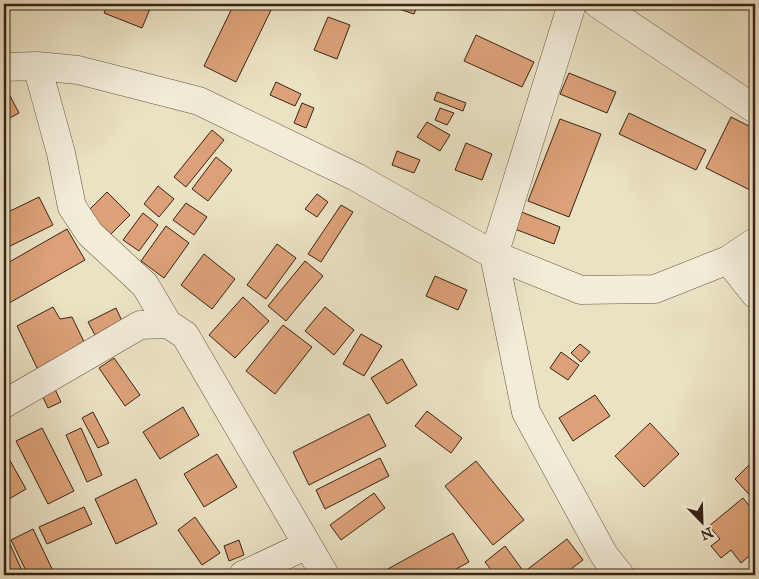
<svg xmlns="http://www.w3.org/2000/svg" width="759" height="579" font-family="'IM FELL Great Primer',serif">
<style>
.building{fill:#dca178;stroke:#392315}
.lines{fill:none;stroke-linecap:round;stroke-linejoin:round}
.minor-casing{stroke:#665341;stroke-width:29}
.minor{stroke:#f2ecd9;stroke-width:28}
</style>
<rect width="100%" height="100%" fill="#ebe2c4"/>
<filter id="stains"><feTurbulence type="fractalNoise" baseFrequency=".004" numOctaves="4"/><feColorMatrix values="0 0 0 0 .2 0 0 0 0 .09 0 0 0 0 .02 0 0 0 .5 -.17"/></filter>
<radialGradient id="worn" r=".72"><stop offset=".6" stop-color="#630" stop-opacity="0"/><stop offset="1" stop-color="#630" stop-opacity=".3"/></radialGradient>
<path class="building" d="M108,4H152L142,28L104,13Z
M234,4H274L236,82L204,66Z
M384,4H418L414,14Z
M328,17L350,25L337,59L314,50Z
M476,35L534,62L522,87L464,61Z
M569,73L616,92L607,113L560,94Z
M276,82L301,94L295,106L270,95Z
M437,92L466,103L463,111L434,100Z
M9,94L19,113L4,121V97Z
M302,103L314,108L306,128L294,123Z
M440,108L454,113L447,125L435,120Z
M629,113L706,150L696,170L619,134Z
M731,117L755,129V180L750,190L706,168Z
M560,119L601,134L569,217L528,201Z
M427,122L450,135L440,151L417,137Z
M212,130L224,140L186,187L174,177Z
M466,143L492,154L482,180L455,170Z
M397,151L420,160L414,173L392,165Z
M216,157L232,170L208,201L192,189Z
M158,186L174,199L159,217L144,204Z
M107,192L130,215L109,236L86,213Z
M317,194L328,202L317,217L305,209Z
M39,197L53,225L4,249V214Z
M186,203L207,217L194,235L173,220Z
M341,205L353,212L321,262L308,254Z
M514,209L560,227L554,244L507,226Z
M143,213L158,225L139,251L123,240Z
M166,226L189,243L164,278L141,261Z
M67,229L85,260L4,306V265Z
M277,244L296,258L266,299L247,285Z
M204,254L235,279L212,309L181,285Z
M305,261L323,276L286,321L268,306Z
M435,276L467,290L458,310L426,296Z
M243,297L269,321L235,358L209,335Z
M53,307L60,319L72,317L86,346L38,370L17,326Z
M325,307L354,330L334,355L305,331Z
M116,308L122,321L95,335L88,322Z
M283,325L312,347L275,394L246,371Z
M361,334L382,346L364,376L343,364Z
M580,344L590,352L581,362L571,353Z
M561,352L579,365L568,380L550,368Z
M114,358L140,395L125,406L99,368Z
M402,359L417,385L387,404L371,378Z
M54,387L61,402L48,408L41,393Z
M595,395L610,416L573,441L559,418Z
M183,407L199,435L160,459L143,432Z
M427,411L462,438L451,453L415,426Z
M93,412L109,443L98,448L82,418Z
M369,414L386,446L309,485L293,452Z
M650,423L679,454L644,487L615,456Z
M42,428L74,491L48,504L16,441Z
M81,428L102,475L87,482L66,435Z
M4,450L26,489L4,502Z
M217,454L237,487L204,507L184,474Z
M380,458L389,476L325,509L316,490Z
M755,459V501L735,479Z
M476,461L524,520L493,545L445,486Z
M136,479L157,524L116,544L95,499Z
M374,493L385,508L341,540L330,525Z
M743,498L755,513V551L741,563L731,550L721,558L711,546L720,539L709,526Z
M84,507L92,524L47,544L39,527Z
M195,517L220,553L202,565L178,530Z
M33,529L54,573L49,575H28L11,540Z
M4,531L24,575H4Z
M453,533L469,562L445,575H377Z
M567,539L583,560L563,575H495L485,562L505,546L524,572Z
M239,540L244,555L229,561L224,546Z
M755,564V575H743Z"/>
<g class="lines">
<g class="minor-casing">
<path id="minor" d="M572,4L494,255L526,412L604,555L620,575
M598,4L755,109
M37,66L61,153L72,207L90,234L145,285L168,324
M4,67L37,66L78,70L199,101L356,177L494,255L581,290L655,289L728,260L755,242
M728,260L755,294
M4,404L140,325L168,324L185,335L325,575
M243,575L307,545"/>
</g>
<use href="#minor" class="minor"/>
</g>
<rect width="759" height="579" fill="none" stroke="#ebe2c4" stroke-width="20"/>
<rect x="5" y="5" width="749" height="569" fill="none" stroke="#392315" stroke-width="2.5"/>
<rect x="10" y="10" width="739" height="559" fill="none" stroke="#392315"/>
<g transform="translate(702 522) rotate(157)" stroke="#f2ecd9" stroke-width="4" paint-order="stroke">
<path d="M0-4L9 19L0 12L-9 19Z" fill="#392315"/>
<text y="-8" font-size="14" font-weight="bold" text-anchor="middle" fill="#392315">N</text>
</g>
<rect width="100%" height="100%" filter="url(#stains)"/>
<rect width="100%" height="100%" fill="url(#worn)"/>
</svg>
